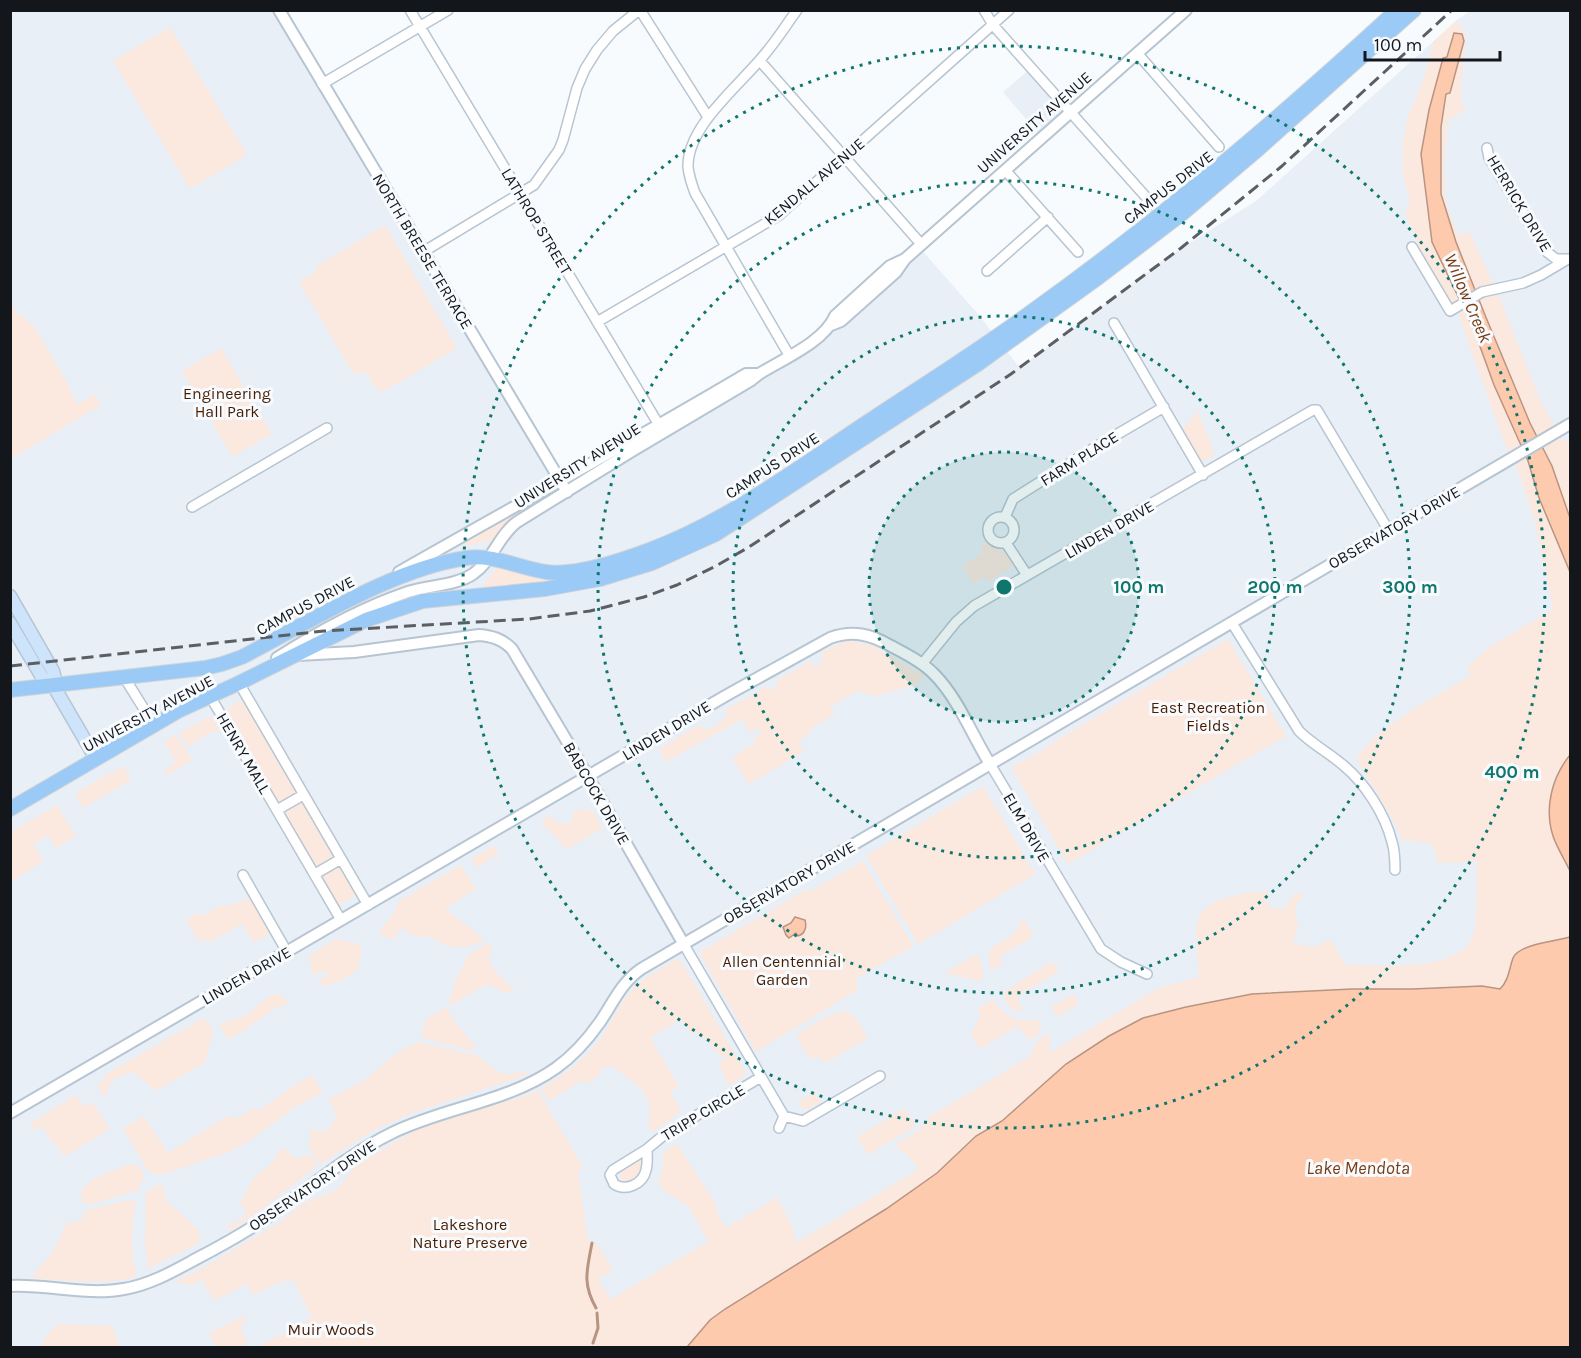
<svg xmlns="http://www.w3.org/2000/svg" width="1581" height="1358" font-family="Karla,sans-serif">
<style>
.built{fill:#e8eff7}
.green{fill:#fbe9e0}
.water{fill:#fecaae;stroke:#b89482;stroke-width:1.5}
.lines{fill:none;stroke-linecap:round;stroke-linejoin:round}
.stream{stroke:#b89482;stroke-width:3}
.minor-casing{stroke:#b7c5d2;stroke-width:12}
.tertiary-casing{stroke:#b7c5d2;stroke-width:14}
.secondary-casing{stroke:#b7c5d2;stroke-width:15}
.primary-casing{stroke:#d5d5d6;stroke-width:16}
.minor{stroke:#fff;stroke-width:9}
.tertiary{stroke:#fff;stroke-width:10}
.secondary{stroke:#cde4fa;stroke-width:12}
.primary{stroke:#9acaf5;stroke-width:14}
.rail{stroke:#5b5f63;stroke-width:3;stroke-dasharray:12 6;stroke-linecap:butt}
.ring{fill:none;stroke:#0f766e;stroke-width:3;stroke-dasharray:3 6}
.labels{text-anchor:middle;stroke-width:6;stroke-linejoin:round;paint-order:stroke}
.street-label{font-size:16px;fill:#13171c;stroke:#f8fbfe}
.park-label{font-size:16px;fill:#491c00;stroke:#f8fbfe}
.water-label{font-size:18px;font-style:italic;fill:#783a11;stroke:#f8fbfe}
.centre{fill:#0f766e;stroke:#f8fbfe;stroke-width:3}
.ring-label{font-size:18px;text-anchor:middle;font-weight:bold;fill:#0f766e;stroke:#f8fbfe;stroke-width:6;stroke-linejoin:round;paint-order:stroke}
</style>
<rect width="100%" height="100%" fill="#f8fbfe"/>
<path class="built" d="M10,11H279L567,491L800,349L919,247L978,314L1020,368L1166,258L1256,201L1457,20L1470,11H1570V755L1561,767L1553,836L1570,871V937L1529,946L1519,951L1482,986L1352,989L1252,994L1220,1000L840,1238L697,1333L687,1347H11Z
M1031,68L1070,113L1042,138L1003,92Z"/>
<path class="green" d="M1457,20L1466,37L1461,88V101L1465,109L1448,121L1444,166L1446,183L1444,193L1448,209L1459,236L1469,231L1495,287L1541,402L1564,442L1570,439V755L1561,767L1553,782L1550,819L1553,836L1570,871V937C1556,941 1519,945 1513,958C1509,969 1508,980 1500,989L1482,986L1413,989H1352L1252,994L1186,1007L1143,1018L1109,1036L1066,1064L1002,1121L976,1136L937,1173L886,1209L725,1309L710,1320L687,1347H257L312,1318L294,1281H282L253,1295L247,1284L218,1299H213L202,1280L192,1285L174,1282L206,1266L277,1224L305,1202L328,1194L338,1188L356,1166L396,1141L423,1127L521,1097L538,1090L583,1168L578,1172L588,1242H596L613,1270L598,1279L611,1299L709,1241L687,1205L664,1191L658,1183L661,1177L664,1151L677,1144L718,1207L715,1209L726,1228L777,1197L793,1228L796,1243L914,1172L918,1168L905,1151L901,1153L896,1144L919,1130L929,1117L1029,1057L1034,1046L1045,1034L1049,1035L1051,1040L1049,1053L1159,988L1199,977C1198,963 1194,932 1198,920C1203,897 1249,892 1268,891L1267,904L1273,908L1284,909L1295,893L1304,894L1295,906L1298,927L1293,944L1315,947L1330,939L1346,965C1378,965 1450,972 1470,942C1479,929 1476,877 1477,860L1473,862L1438,863L1434,846L1426,843L1403,840L1392,818L1357,760C1370,729 1441,694 1471,675L1467,667L1489,647L1553,609L1535,522L1516,465L1505,444L1458,314L1418,245L1414,232L1405,215L1410,203L1402,168L1403,143L1407,119L1424,78L1434,41Z
M170,27L247,155L190,189L113,61Z
M385,225L457,348L393,386L378,392L366,372L360,375L352,372L299,282L317,271L315,267Z
M10,302L20,317L24,315L29,324L32,323L70,387L68,388L78,404L95,394L101,405L11,459Z
M221,348L272,434L232,457L182,371Z
M1197,409L1215,455L1201,462L1183,432V429L1196,413Z
M536,502L537,503L507,523L492,541C481,540 473,547 462,544Z
M987,543L1010,556L1015,565L988,582L984,577L973,584L962,566L983,553L980,547Z
M497,568L537,579L552,580V583L480,590Z
M1228,639L1286,736L1068,864L1013,770L1012,766L1032,757L1065,735Z
M847,641L872,645L924,676L918,684L875,696L857,691L830,707L834,715L808,730L810,734L799,741L803,752L751,783L747,782L732,757L756,742L754,738L762,733L758,728L750,733L742,719L666,762L659,749L697,726L704,727L710,730L727,716L725,710L766,687L772,690L776,688V681L811,661L815,667L821,664L823,657L821,652Z
M239,701L246,702L358,894L337,907L225,716L228,708Z
M209,717L213,719L221,732H212L187,747L179,733Z
M176,735L192,760L167,775L163,770L176,762L164,742Z
M123,766L131,780L83,808L76,797L78,795L77,792Z
M983,786L1035,874L918,944L866,856Z
M57,805L76,836L56,848L48,835L33,844L43,861L11,882V832Z
M579,809L593,811L603,828L567,849L542,823L545,817H551L557,823L567,824L572,821L573,813Z
M494,846L499,854L476,868L471,859Z
M863,861L913,946L859,977L857,975V990L756,1052L700,954L703,950L807,889L809,892Z
M461,865L476,889L445,909L484,939L483,941L466,947L448,946L429,937L413,936L404,929L399,930L395,938L392,939L381,935L380,930L395,912L398,902Z
M246,899L252,900L271,933L254,943L242,924L209,943L205,939L199,942L186,920L198,913L203,916L219,906H228Z
M1023,918L1033,934L1032,938L1002,955L1000,958L1003,964L994,969H991C983,947 997,946 1012,935C1017,930 1020,924 1023,918Z
M337,938C346,945 354,938 362,948L358,969L341,981L322,986L319,980L327,977L326,971L312,975L309,956Z
M489,943L492,946C482,968 504,977 515,992H504L486,984L448,1007L455,982L470,953Z
M977,954L979,955L983,972L981,981L948,974L946,972Z
M674,960L681,961L745,1071V1075L729,1086L720,1067V1063L725,1059L714,1050L709,1040L699,1037L696,1031L690,1034L681,1019L650,1038L679,1086L670,1091L678,1104L680,1113L666,1121L667,1123L654,1131L648,1129C656,1090 636,1085 610,1065L599,1071L600,1075L588,1083L580,1081L549,1101L541,1088C562,1077 584,1060 599,1041C610,1026 617,1007 629,993C642,979 658,970 674,960Z
M1051,962L1054,964L1059,971L1017,997L1023,1009L1019,1012C1010,1009 1001,1001 1005,991Z
M275,994L281,995L289,1003L274,1009L241,1033L228,1039L219,1024L246,1015L268,997Z
M1073,994L1079,1004L1057,1017L1051,1007Z
M993,999C1000,1012 1018,1025 1034,1019L1040,1023C1044,1031 1036,1036 1031,1041L1028,1035L1025,1037L1018,1026L980,1049L971,1034L980,1016L978,1008Z
M443,1009H448L452,1018L476,1047L473,1051L424,1038L421,1034L426,1019Z
M841,1011C856,1012 860,1026 868,1038L827,1062L818,1057L810,1058L797,1039L798,1034L820,1020Z
M203,1018L209,1023L213,1031L205,1062L158,1090C148,1088 142,1077 132,1072C110,1081 111,1076 106,1099L97,1085L105,1080L103,1076Z
M420,1042L478,1056L499,1073L505,1074L525,1072L527,1075L412,1113L372,1131L319,1165L308,1144L312,1136L308,1131L312,1129C325,1137 331,1126 337,1116L329,1099C342,1091 358,1086 370,1076C387,1062 397,1049 420,1042Z
M313,1076L323,1093L295,1107L248,1142L226,1153L164,1174H156L148,1171L123,1128L144,1116L168,1153L227,1116L236,1119L255,1107L258,1111L299,1082Z
M815,1092L821,1103L805,1110L798,1104L799,1101Z
M76,1095L83,1107L93,1102L110,1129L64,1157L57,1145L54,1146L42,1126L34,1130L30,1123Z
M905,1108L916,1126L871,1153L867,1154L858,1138L859,1136Z
M282,1147L296,1159L309,1154L317,1166L262,1209L230,1231L226,1224L235,1223L246,1215L245,1209L239,1204L254,1178L271,1164Z
M639,1160L644,1161C641,1173 636,1185 622,1181L620,1172Z
M129,1164L139,1166L144,1174L139,1190L89,1205C83,1203 81,1201 81,1195C83,1179 116,1170 129,1164Z
M162,1183L166,1200L200,1232V1239L197,1244L148,1269L145,1245L146,1192Z
M123,1201H136C131,1228 130,1251 137,1277C102,1285 68,1281 32,1278C38,1267 49,1258 56,1246C62,1237 61,1229 69,1220L72,1224L85,1216L83,1212C94,1207 111,1205 123,1201Z
M244,1316L246,1321L240,1327L248,1343L239,1347H216L209,1333Z
M57,1324L112,1326L119,1343L115,1347H42L46,1336Z"/>
<path class="water" d="M1454,33L1462,34L1464,41L1450,93L1446,94L1441,127V194L1456,242L1485,315L1530,423L1552,466L1570,518V572L1539,498L1528,461L1494,385L1474,330L1432,242L1421,154L1429,110L1443,58L1447,57Z
M1570,755V871C1565,860 1557,848 1553,836C1544,808 1552,777 1570,755Z
M795,917L805,920C807,927 805,934 798,936L796,933L789,938L786,935L783,927L791,923Z
M1570,937V1347H687L710,1320L725,1309L886,1209L937,1173L976,1136L1002,1121L1066,1064L1109,1036L1143,1018L1186,1007L1252,994L1352,989H1413L1482,986L1500,989C1509,980 1509,969 1513,958C1519,944 1556,941 1570,937Z"/>
<g class="lines">
<path class="stream" d="M592,1243C587,1270 582,1283 596,1308
M593,1343L598,1328L597,1313"/>
<g class="minor-casing">
<path id="minor" d="M410,10L662,430
M640,10L708,117
M984,10L993,25L1146,197
M1137,53L1219,147
M760,61L921,244
M322,84L448,10
M1487,148L1489,158L1547,252L1556,259H1568
M1005,170L1078,252
M1412,247L1450,311L1482,292L1523,283L1541,275L1568,259
M423,252L534,185L559,150L563,140L577,88L585,69L597,50L613,31L639,10
M987,271L1048,217
M597,322L778,216L1009,10
M1114,323L1203,475
M789,355L695,193C692,185 689,176 688,167C687,128 735,89 758,62C773,46 784,28 797,10
M192,507L327,428
M988 530a13 13 0 1 1 26 0a13 13 0 1 1-26 0Z
M1005,517L1013,499L1097,446L1164,407
M1006,543L1027,575
M1232,623L1299,731C1312,744 1329,753 1343,765C1365,783 1385,814 1392,842C1395,851 1395,860 1395,870
M922,664L956,622L974,606L1313,410H1317L1389,531
M124,677L154,725
M239,683L368,905
M210,696L341,920
M990,764L1101,949L1121,962L1147,974
M277,810L303,795
M315,874L341,859
M243,875L287,952
M683,943L784,1116L779,1128
M784,1116L803,1121L880,1076
M647,1149L664,1135L761,1077
M647,1149C647,1156 648,1163 646,1170C643,1184 626,1192 614,1184L610,1175L613,1170Z"/>
</g>
<g class="tertiary-casing">
<path id="tertiary" d="M279,10L567,492
M831,325L841,321L896,272L905,259
M399,572C515,506 631,442 746,374H759
M298,655L354,652L479,635C492,636 502,639 512,649L580,763L683,943
M277,658C316,633 364,607 408,592C429,585 455,586 473,574C493,560 499,535 517,522L632,451L750,381L759,374C783,359 824,342 835,316L890,266L905,259L1186,10
M10,1113L727,695L830,638C853,630 870,634 891,646C906,654 922,662 934,674C958,698 972,735 990,764
M10,1286C48,1284 87,1296 124,1289C149,1285 172,1272 194,1260C221,1246 248,1231 272,1214C312,1186 349,1154 392,1133C445,1107 508,1102 556,1068C573,1056 588,1039 600,1022C613,1003 621,983 641,969L1570,424"/>
</g>
<g class="secondary-casing">
<path id="secondary" d="M10,596L53,671L55,679L53,685
M10,623L42,677L53,685L96,759"/>
</g>
<g class="primary-casing">
<path id="primary" d="M10,690L205,668L222,664L242,657C308,623 392,569 466,558C494,554 519,568 546,572C577,576 623,560 652,549C733,518 803,464 875,417C928,382 982,348 1034,310C1162,218 1281,117 1397,10
M10,809L178,711L239,683L366,620L423,601L545,589L600,579L652,563L716,534L978,364L1099,277L1183,213L1255,152L1414,10"/>
</g>
<use href="#minor" class="minor"/>
<use href="#tertiary" class="tertiary"/>
<use href="#secondary" class="secondary"/>
<use href="#primary" class="primary"/>
<path class="rail" d="M10,666L324,631L529,619L590,611L644,597L677,585L716,566L749,547L1011,374L1181,248L1282,166L1452,10"/>
</g>
<circle cx="1004" cy="587" r="135" fill="#0f766e" fill-opacity=".12"/>
<g class="ring">
<circle cx="1004" cy="587" r="135"/>
<circle cx="1004" cy="587" r="271"/>
<circle cx="1004" cy="587" r="406"/>
<circle cx="1004" cy="587" r="541"/>
</g>
<g class="labels">
<g class="street-label">
<text transform="translate(1034 122) rotate(-41)" y="6">UNIVERSITY AVENUE</text>
<text transform="translate(814 181) rotate(-40)" y="6">KENDALL AVENUE</text>
<text transform="translate(1168 187) rotate(-38)" y="6">CAMPUS DRIVE</text>
<text transform="translate(1520 203) rotate(59)" y="6">HERRICK DRIVE</text>
<text transform="translate(537 221) rotate(59)" y="6">LATHROP STREET</text>
<text transform="translate(423 251) rotate(59)" y="6">NORTH BREESE TERRACE</text>
<text transform="translate(1079 458) rotate(-32)" y="6">FARM PLACE</text>
<text transform="translate(577 465) rotate(-32)" y="6">UNIVERSITY AVENUE</text>
<text transform="translate(772 465) rotate(-33)" y="6">CAMPUS DRIVE</text>
<text transform="translate(1394 527) rotate(-30)" y="6">OBSERVATORY DRIVE</text>
<text transform="translate(1109 529) rotate(-30)" y="6">LINDEN DRIVE</text>
<text transform="translate(305 605) rotate(-28)" y="6">CAMPUS DRIVE</text>
<text transform="translate(148 713) rotate(-28)" y="6">UNIVERSITY AVENUE</text>
<text transform="translate(666 730) rotate(-31)" y="6">LINDEN DRIVE</text>
<text transform="translate(244 753) rotate(60)" y="6">HENRY MALL</text>
<text transform="translate(597 793) rotate(60)" y="6">BABCOCK DRIVE</text>
<text transform="translate(1027 827) rotate(60)" y="6">ELM DRIVE</text>
<text transform="translate(789 882) rotate(-30)" y="6">OBSERVATORY DRIVE</text>
<text transform="translate(246 975) rotate(-30)" y="6">LINDEN DRIVE</text>
<text transform="translate(703 1112) rotate(-31)" y="6">TRIPP CIRCLE</text>
<text transform="translate(312 1185) rotate(-34)" y="6">OBSERVATORY DRIVE</text>
</g>
<g class="park-label">
<text x="227" y="399">Engineering<tspan x="227" dy="18">Hall Park</tspan></text>
<text x="1208" y="713">East Recreation<tspan x="1208" dy="18">Fields</tspan></text>
<text x="782" y="967">Allen Centennial<tspan x="782" dy="18">Garden</tspan></text>
<text x="470" y="1230">Lakeshore<tspan x="470" dy="18">Nature Preserve</tspan></text>
<text x="331" y="1335">Muir Woods</text>
</g>
<g class="water-label">
<text transform="translate(1468 298) rotate(67)" y="6">Willow Creek</text>
<text x="1358" y="1174">Lake Mendota</text>
</g>
</g>
<circle cx="1004" cy="587" r="9" class="centre"/>
<g class="ring-label">
<text x="1139" y="593">100 m</text>
<text x="1275" y="593">200 m</text>
<text x="1410" y="593">300 m</text>
<text x="1512" y="778">400 m</text>
</g>
<rect width="1581" height="1358" fill="none" stroke="#13171c" stroke-width="24"/>
<path d="M1365 51v9h135v-9" fill="none" stroke="#13171c" stroke-width="3"/>
<text x="1374" y="51" font-size="18" fill="#13171c" stroke="#f8fbfe" stroke-width="4.5" paint-order="stroke">100 m</text>
</svg>
